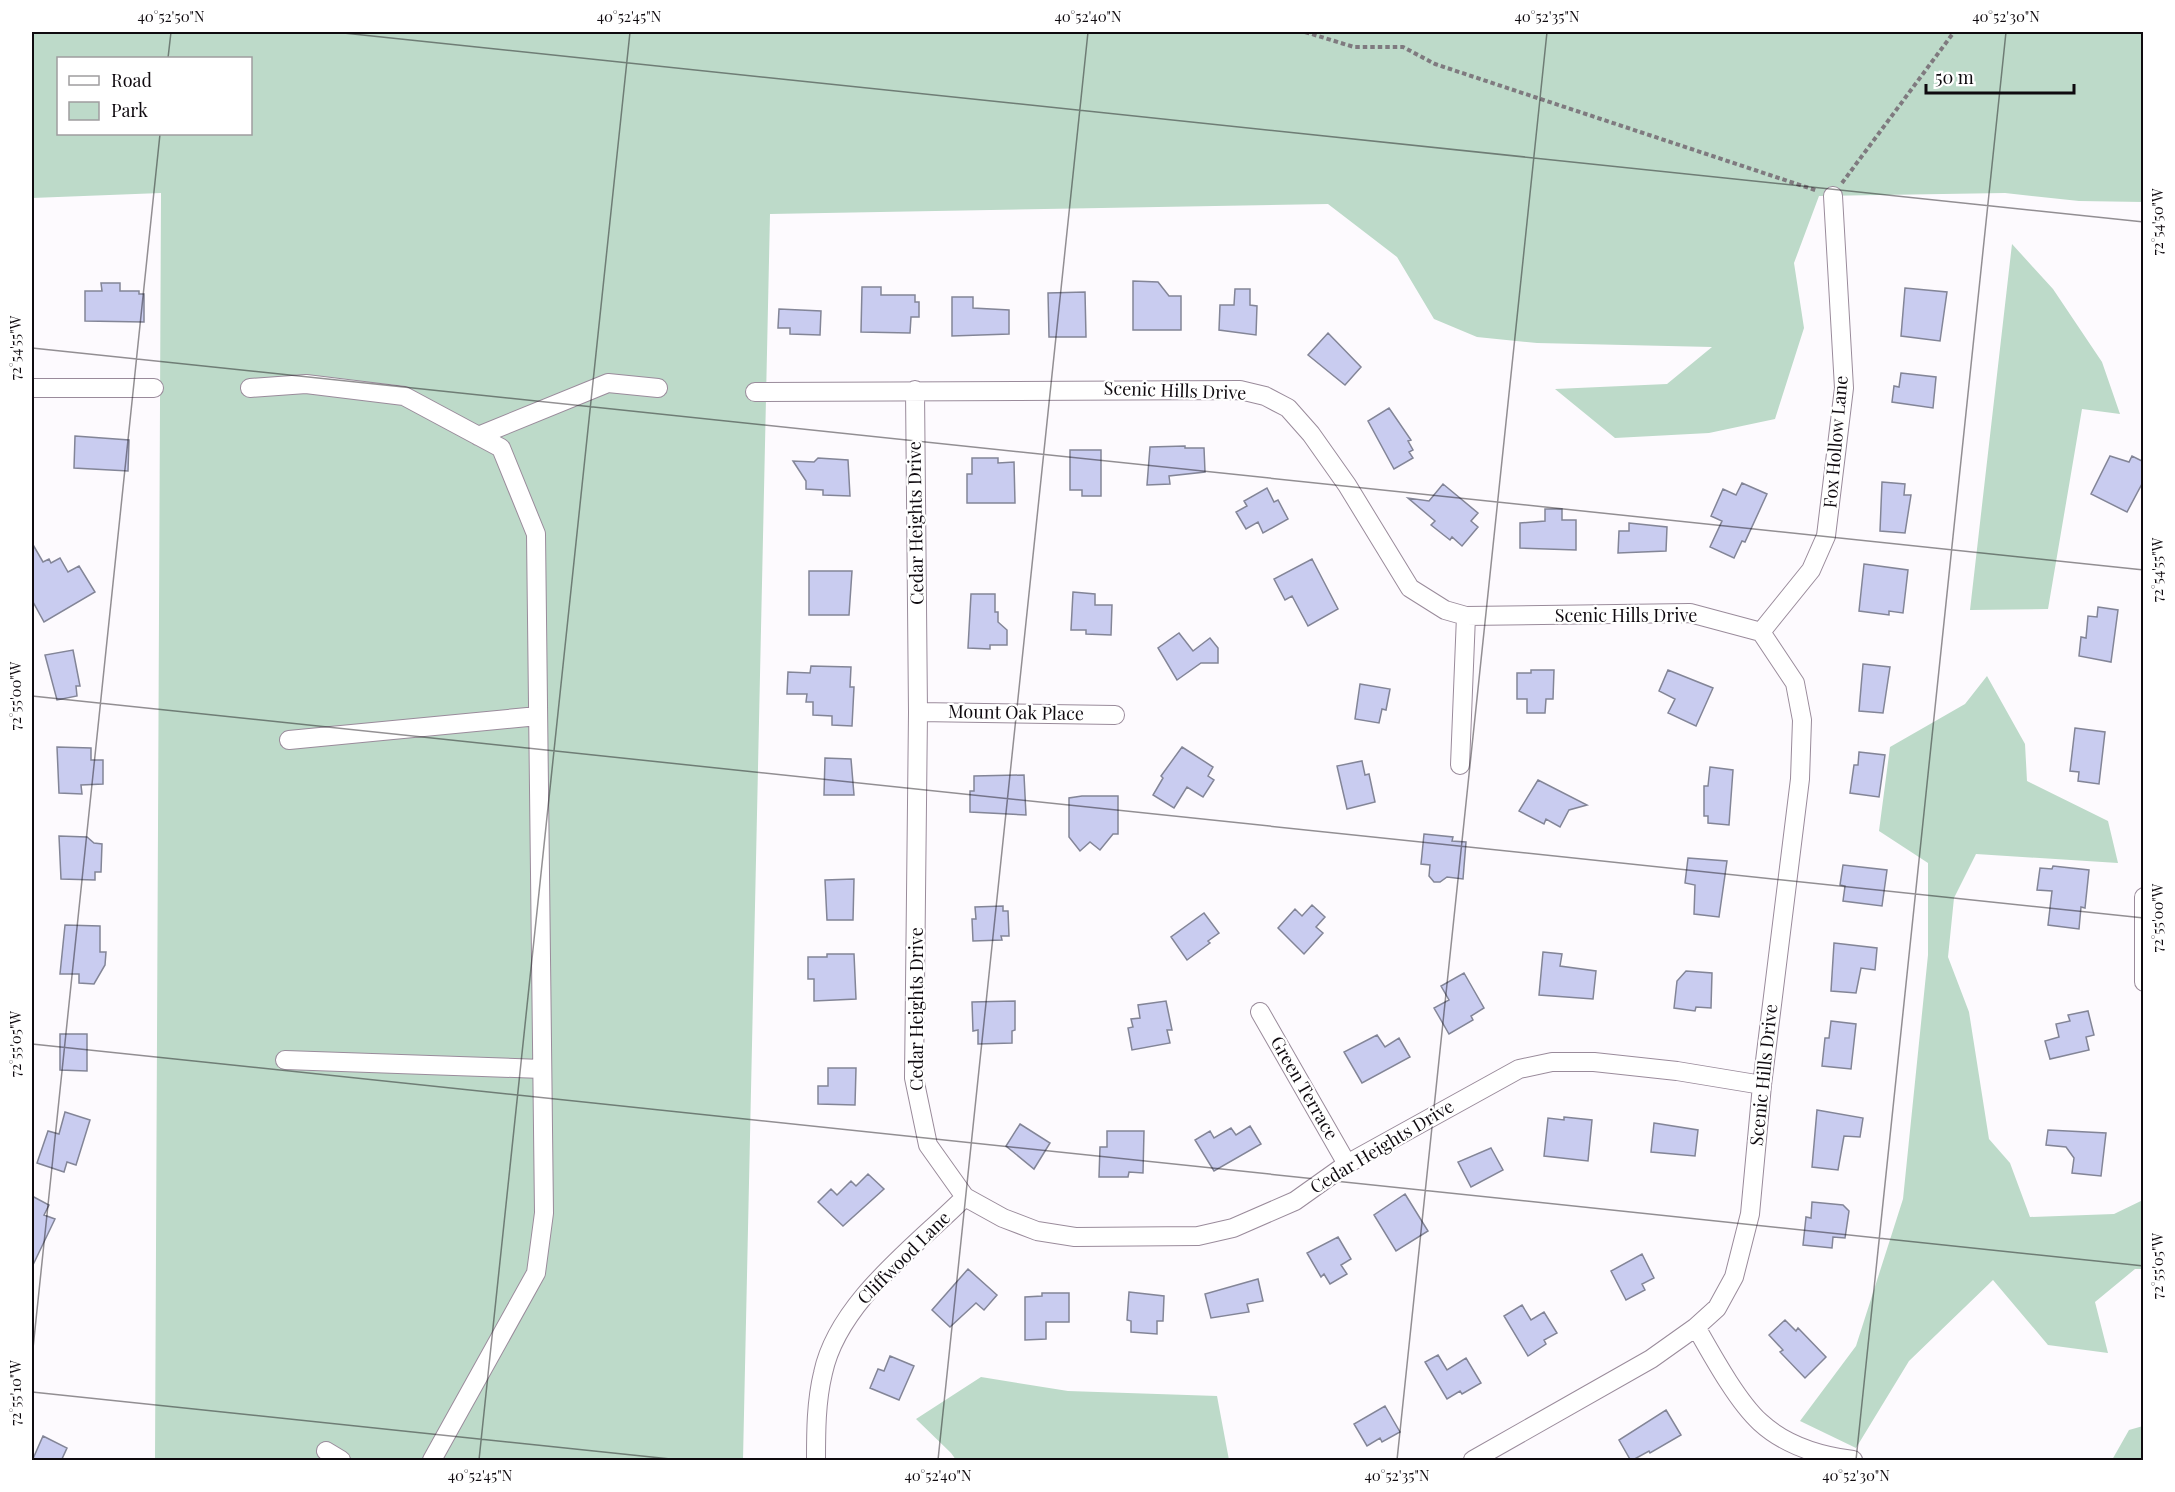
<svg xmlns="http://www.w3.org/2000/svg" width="2175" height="1492" font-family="'Playfair Display',serif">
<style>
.green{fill:#bddac9;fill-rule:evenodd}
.building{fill:#c9ccf0;stroke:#838597;stroke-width:1.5}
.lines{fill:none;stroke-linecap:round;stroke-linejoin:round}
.street-casing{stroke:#9a8b9b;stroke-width:20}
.path{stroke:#7f7a7f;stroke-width:4;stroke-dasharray:4.5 3;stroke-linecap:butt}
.street{stroke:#fff;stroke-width:18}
.ticks{fill:none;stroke:#0f0a0f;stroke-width:1.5;stroke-opacity:0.45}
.labels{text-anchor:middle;stroke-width:4.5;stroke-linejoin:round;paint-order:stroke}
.street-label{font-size:18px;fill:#0f0a0f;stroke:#fff}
.neatline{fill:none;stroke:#0f0a0f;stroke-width:2}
.ticks-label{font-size:15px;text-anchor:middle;fill:#0f0a0f}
</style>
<rect width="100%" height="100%" fill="#fdfafe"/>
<path class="green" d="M32,32H2143V202L2079,201L2005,193L1819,196L1794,263L1804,328L1775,419L1709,433L1615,438L1555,389L1667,384L1712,347L1537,343L1477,337L1434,319L1397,257L1328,204L770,214L743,1460H155L161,193L32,198ZM58,58H250V134H58Z
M2012,244L2053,289L2102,362L2120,414L2082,409L2048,609L1970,610Z
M1987,676L2025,744L2027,781L2108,821L2118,863L1976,854L1954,898L1948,957L1969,1012L1989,1139L2010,1163L2030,1217L2114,1214L2143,1200V1269H2135L2095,1302L2108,1353L2048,1345L1993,1280L1909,1361L1856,1448L1800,1421L1856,1346L1903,1199L1928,955V863L1879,831L1890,747L1965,704Z
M981,1377L1068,1391L1217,1396L1229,1460H956L951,1453L916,1419Z
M2143,1426V1460H2112L2129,1430Z"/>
<path class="building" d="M1133,281L1158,282L1169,296H1181V330H1133Z
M101,283H120V291H139V294H144V322L85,321V291H102Z
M862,287H881V295H915V302H919V317H911L910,333L861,332Z
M1905,288L1947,292L1940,341L1901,336Z
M1235,289H1250V305L1257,306L1256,335L1219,330L1220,305H1234Z
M1085,292L1086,337H1049L1048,293Z
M952,297H973V308L1009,310V334L952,336Z
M779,309L821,311L820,335L790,334V328H778Z
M1328,333L1361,367L1345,385L1308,355Z
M1901,373L1936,377L1933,408L1892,402L1894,386L1899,387Z
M1389,408L1411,440L1408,441L1413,450L1409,452L1413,458L1394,469L1368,421Z
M75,436L129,440L128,471L74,468Z
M1185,446V448H1204L1205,472L1169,476L1170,484L1147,485L1150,447Z
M1070,450H1101V496H1082V490H1070Z
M2110,456L2129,462L2132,456L2144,462V480L2127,512L2091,494Z
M818,458L848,460L850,496L823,495V490L806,489V481L793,461L814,462Z
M972,458H998V463L1014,462L1015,503H967V474H972Z
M1882,482L1905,484L1904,495H1911L1905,533L1880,531Z
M1742,483L1767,494L1745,542L1742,541L1734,558L1710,547L1722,521L1711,516L1723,489L1736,495Z
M1443,484L1478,513L1471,521L1478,527L1462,546L1452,537L1450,540L1431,525L1435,521L1408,498L1429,501Z
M1267,488L1274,502L1278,500L1288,519L1263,533L1258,522L1246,529L1236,512L1247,506L1244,501Z
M1545,509H1562V520H1576V550L1520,548V523L1545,521Z
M1629,523L1667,527L1666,551L1618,553L1619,531H1629Z
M32,543L43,562L49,559L51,563L60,558L68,572L79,566L95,592L44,622L32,600Z
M1312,559L1338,609L1308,626L1292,596L1285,600L1274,579Z
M1864,564L1908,570L1903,613L1889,611V615L1859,611Z
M809,571H852L849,615H809Z
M1073,592L1095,594V605H1112L1111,635L1086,634V630H1071Z
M971,594H995V612H998V622L1007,630V645H990V649L968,648Z
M2098,607L2118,610L2111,662L2079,656L2081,637L2086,638L2088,616L2097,617Z
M1179,633L1193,651L1210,638L1218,648V663H1201L1177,680L1158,648Z
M73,650L80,686H76L77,696L57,700L45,655Z
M1863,664L1890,667L1883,713L1859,711Z
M811,666L851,667L850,687H854L852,726L832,725V716L813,715V702H806L807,694H787L788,672L810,673Z
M1531,670H1554L1553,699H1546L1545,713H1527V699H1517V673H1531Z
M1668,670L1713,688L1696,726L1668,713L1675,699L1659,691Z
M1360,684L1390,689L1386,710L1382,709L1379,723L1355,719Z
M2075,728L2105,732L2099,784L2078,781L2079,772L2070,771Z
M57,747L91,748V760H103V784L81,785L82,794L59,793Z
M1182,747L1213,767L1208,776L1214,780L1203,797L1187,787L1174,808L1153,795L1163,778L1161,776Z
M1859,752L1885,755L1879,797L1850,793L1854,765H1858Z
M825,758L851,759L854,795H824Z
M1362,761L1365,775L1369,774L1375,802L1347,809L1337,766Z
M1710,767L1733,770L1729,825L1708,823V816H1704V786H1708Z
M1024,775L1026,815L970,812V791H974V776Z
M1538,780L1587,805L1569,810L1560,827L1546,819L1544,824L1519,811Z
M1082,796H1118V834H1113L1100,850L1090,842L1080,851L1069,837V798Z
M1424,834L1453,837L1452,841L1466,842L1463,879L1447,877L1440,882H1434L1429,876L1430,865L1421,864Z
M59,836L87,837L94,843L102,844L101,872H95V880L61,879Z
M1688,858L1727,861L1719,917L1694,914L1695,885L1685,883Z
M1843,865L1887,870L1882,906L1843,901L1845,886L1840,885Z
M2053,866L2089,870L2085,908L2081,907L2079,929L2048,925L2052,891L2037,890L2040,868L2052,869Z
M854,879L853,920H827L825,880Z
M1312,905L1325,917L1316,927L1323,933L1304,954L1278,928L1295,909L1302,916Z
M1003,906V911H1008L1009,936H1001L1002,940L973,941L972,919H976L975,907Z
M1204,913L1219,933L1208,941L1210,943L1187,960L1171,937Z
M65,925L100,926V952H106L105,965L94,984L79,983V974H60Z
M1834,943L1877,948L1875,970L1861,968L1856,993L1831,991Z
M1543,952L1562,954L1560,966L1596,971L1593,999L1539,995Z
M827,954H854L856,999L814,1001V979H808V957H827Z
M1686,971L1712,973L1711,1008L1696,1007L1695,1011L1674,1008L1677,981Z
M1464,973L1484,1008L1471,1016L1473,1020L1449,1034L1434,1008L1449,1000L1441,986Z
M1015,1001V1030L1012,1031V1043L978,1044V1030L973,1031L972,1002Z
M1166,1001L1172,1030H1167L1170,1043L1132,1050L1128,1028L1133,1027L1131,1019L1140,1018L1138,1005Z
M2088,1011L2094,1035L2086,1037L2089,1050L2050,1059L2045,1041L2059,1037L2056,1024L2070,1021L2068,1015Z
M1831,1021L1856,1024L1851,1069L1822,1066L1825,1038H1829Z
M60,1034H87V1071L60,1070Z
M1377,1035L1385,1047L1399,1038L1410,1057L1362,1083L1344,1052Z
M828,1068H856L855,1105L818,1104V1086H828Z
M1817,1110L1863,1118L1860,1137L1844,1136L1838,1170L1812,1167Z
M65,1112L90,1120L76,1165L67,1162L64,1172L37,1163L48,1131L59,1134Z
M1564,1117L1592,1120L1588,1161L1544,1156L1548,1118L1564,1120Z
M1654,1123L1698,1130L1695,1156L1651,1152Z
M1020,1124L1050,1143L1034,1169L1006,1146Z
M1250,1126L1261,1144L1214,1171L1195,1140L1210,1131L1214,1138L1231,1128L1236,1135Z
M2048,1130L2106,1133L2101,1176L2072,1173L2074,1158L2066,1147L2046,1145Z
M1107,1131H1144L1143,1173L1129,1172L1128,1177H1099L1100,1147H1107Z
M1491,1148L1503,1170L1471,1187L1458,1162Z
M868,1174L884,1189L843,1226L818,1202L831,1189L837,1195L851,1181L856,1186Z
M1405,1194L1428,1231L1396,1251L1374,1215Z
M32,1196L49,1205L44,1215L55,1219L32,1267Z
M1812,1202L1843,1205L1849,1211L1845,1238L1833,1237L1832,1248L1803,1245L1806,1217L1811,1218Z
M1338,1237L1351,1259L1341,1265L1347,1274L1330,1284L1324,1274L1321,1277L1307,1253Z
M1642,1254L1654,1278L1642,1284L1645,1290L1626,1300L1611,1271Z
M968,1269L997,1295L984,1310L976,1303L950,1327L932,1310Z
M1258,1279L1263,1301L1247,1304L1249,1312L1211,1318L1205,1294Z
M1129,1292L1164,1296L1163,1321H1157V1334L1131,1332V1321L1127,1320Z
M1042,1293H1069V1322H1046V1339L1025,1340V1297L1042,1296Z
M1522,1305L1531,1320L1544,1312L1557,1333L1544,1340L1546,1344L1528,1356L1504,1316Z
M1785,1320L1796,1331L1798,1328L1826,1357L1805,1378L1780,1352L1783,1350L1769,1335Z
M1438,1355L1447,1370L1466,1358L1481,1383L1462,1394L1460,1391L1447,1399L1425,1362Z
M890,1356L914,1366L899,1400L870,1388L878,1369L884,1371Z
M1385,1406L1400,1432L1382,1442L1380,1438L1367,1446L1354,1424Z
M1666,1410L1681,1435L1650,1453L1649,1451L1631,1461L1619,1440Z
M43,1436L67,1448L61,1461H32Z"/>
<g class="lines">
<g class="street-casing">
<path id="street" d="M32,388H154
M250,388L306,384L404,396L501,448L536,534L544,1213L536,1273L432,1460
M915,390L918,712L914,1078L928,1145L965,1197L1003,1218L1037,1231L1075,1237L1198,1236L1233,1228L1295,1201L1347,1164L1519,1069L1552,1062H1594L1677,1071L1762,1085
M755,392L1240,390L1265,396L1288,408L1311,434L1347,485L1410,588L1445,610L1466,616L1690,613L1761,632L1795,683L1802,720L1800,779L1762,1085L1750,1214L1734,1277L1717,1308L1696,1327L1651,1359L1473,1460
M478,436L608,383L658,388
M1761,632L1811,570L1826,536L1844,388L1833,196
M918,712L1115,715
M289,740L538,716
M1460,765L1466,616
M2144,897V982
M1260,1012L1347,1164
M285,1060L542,1069
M1696,1327C1712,1355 1737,1401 1760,1422C1785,1445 1821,1456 1853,1460
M326,1451L341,1460
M816,1460C816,1432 816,1402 823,1373C838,1302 916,1246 965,1197"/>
</g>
<path class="path" d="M1305,32L1354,47H1403L1435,64L1818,191
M1842,183L1954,32"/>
<use href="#street" class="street"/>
</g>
<path class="ticks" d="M334,32L2144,222M168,58L171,32M32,348L2144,570M32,696L2144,918M32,1044L2144,1266M32,1358L160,134M32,1392L680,1460M479,1460L630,32M938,1460L1088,32M1397,1460L1547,32M1856,1460L2006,32"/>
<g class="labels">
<g class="street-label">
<text transform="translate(1175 391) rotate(2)" y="6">Scenic Hills Drive</text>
<text transform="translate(1836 442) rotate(-85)" y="6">Fox Hollow Lane</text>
<text transform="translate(916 523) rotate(-91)" y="6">Cedar Heights Drive</text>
<text x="1626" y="622">Scenic Hills Drive</text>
<text transform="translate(1016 713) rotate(1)" y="6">Mount Oak Place</text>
<text transform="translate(917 1009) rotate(-90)" y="6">Cedar Heights Drive</text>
<text transform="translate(1764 1075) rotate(-84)" y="6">Scenic Hills Drive</text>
<text transform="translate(1304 1088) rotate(60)" y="6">Green Terrace</text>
<text transform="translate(1382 1147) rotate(-31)" y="6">Cedar Heights Drive</text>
<text transform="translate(904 1258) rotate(-45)" y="6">Cliffwood Lane</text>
</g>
</g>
<rect width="2175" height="1492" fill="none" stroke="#ffffff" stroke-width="66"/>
<rect x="57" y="57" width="195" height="78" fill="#ffffff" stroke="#9f9d9f" stroke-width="1.5"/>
<rect x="69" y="76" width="30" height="9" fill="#ffffff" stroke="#9f9d9f" stroke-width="1.5"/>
<text x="111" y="87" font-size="18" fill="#0f0a0f">Road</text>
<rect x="69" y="102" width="30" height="18" fill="#bddac9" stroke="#9f9d9f" stroke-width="1.5"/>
<text x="111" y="117" font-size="18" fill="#0f0a0f">Park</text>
<path d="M1926 84v9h148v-9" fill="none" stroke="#0f0a0f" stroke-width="3"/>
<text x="1935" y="84" font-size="18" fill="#0f0a0f" stroke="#ffffff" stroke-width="4.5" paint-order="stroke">50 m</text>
<rect x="33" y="33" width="2109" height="1426" class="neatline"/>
<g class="ticks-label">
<text x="171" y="22">40°52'50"N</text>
<text x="629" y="22">40°52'45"N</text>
<text x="1088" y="22">40°52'40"N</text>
<text x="1547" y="22">40°52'35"N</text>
<text x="2006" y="22">40°52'30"N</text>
<text transform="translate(2158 222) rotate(-90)" y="5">72°54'50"W</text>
<text transform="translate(16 348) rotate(-90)" y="5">72°54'55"W</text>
<text transform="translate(2158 570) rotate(-90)" y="5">72°54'55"W</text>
<text transform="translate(16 696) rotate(-90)" y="5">72°55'00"W</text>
<text transform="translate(2158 918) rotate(-90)" y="5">72°55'00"W</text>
<text transform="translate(16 1044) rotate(-90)" y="5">72°55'05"W</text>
<text transform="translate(2158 1266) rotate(-90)" y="5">72°55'05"W</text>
<text transform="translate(16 1393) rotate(-90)" y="5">72°55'10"W</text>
<text x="480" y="1481">40°52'45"N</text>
<text x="938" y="1481">40°52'40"N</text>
<text x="1397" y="1481">40°52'35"N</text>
<text x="1856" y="1481">40°52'30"N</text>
</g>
</svg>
